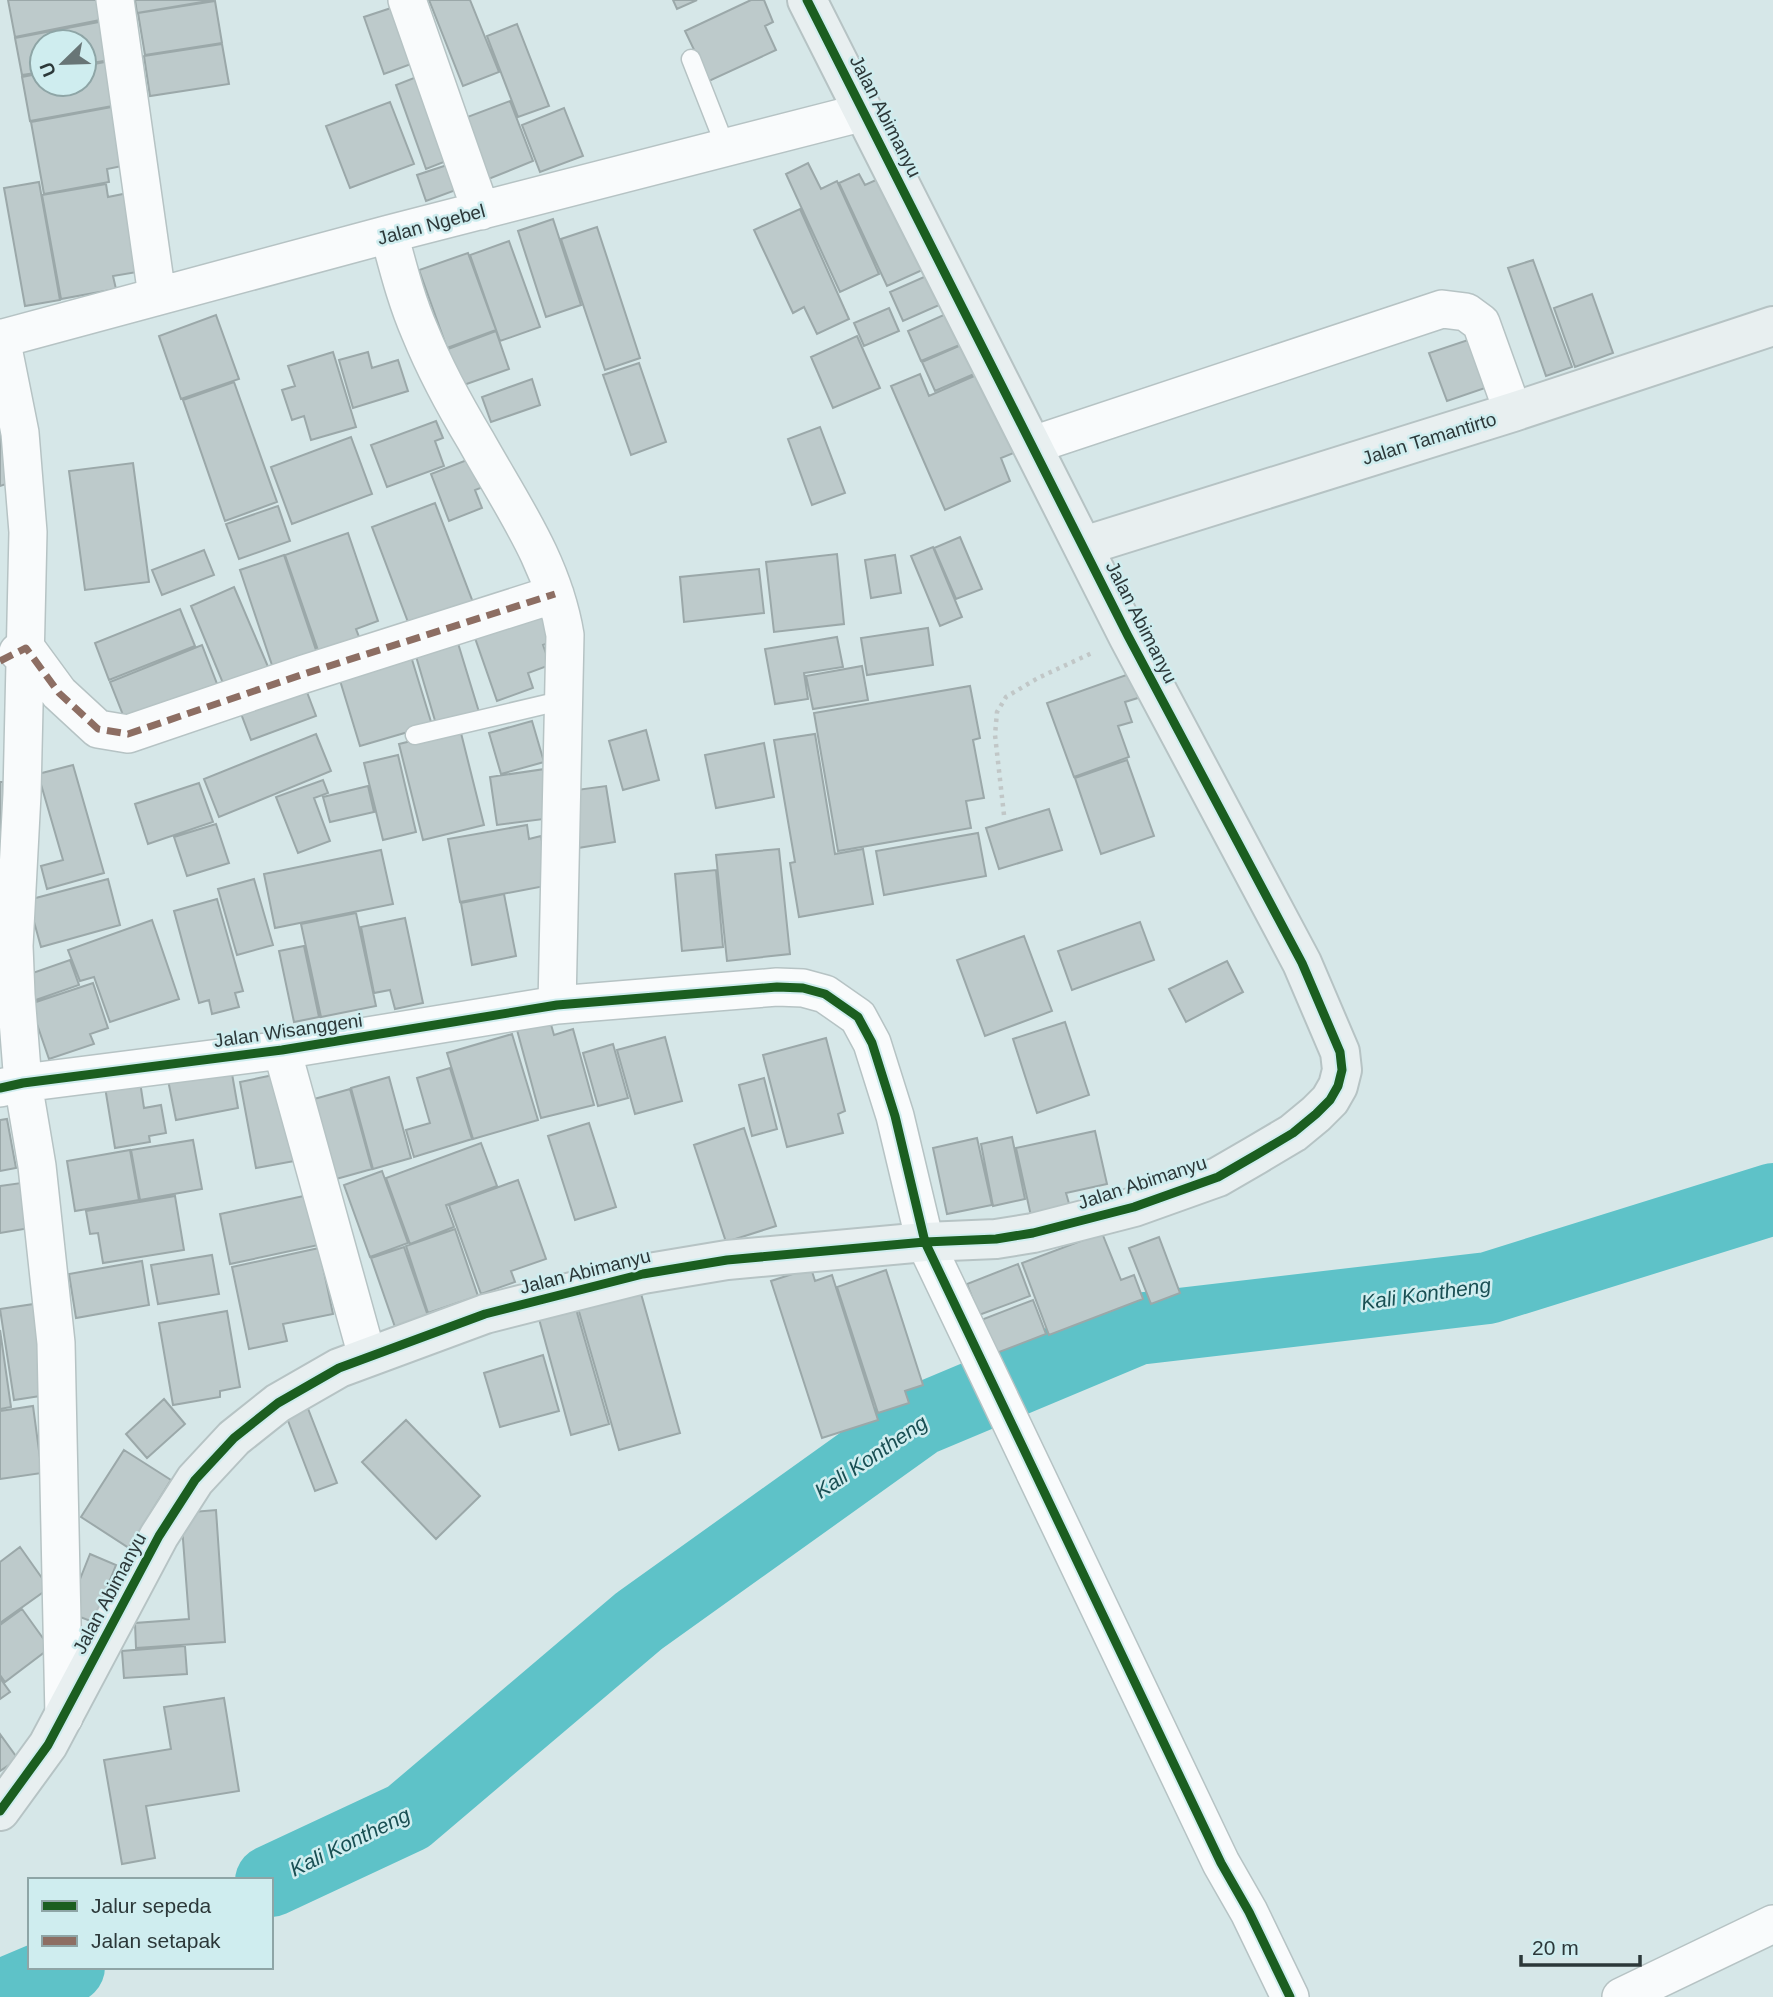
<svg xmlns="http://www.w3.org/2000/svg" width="1773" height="1997" font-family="Arial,sans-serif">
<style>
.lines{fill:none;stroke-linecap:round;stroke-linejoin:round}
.river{stroke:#5ec2c8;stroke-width:72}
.building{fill:#bdcacb;stroke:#9ba8a9;stroke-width:2}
.lane-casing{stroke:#b6c3c4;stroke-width:21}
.street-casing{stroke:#b6c3c4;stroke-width:40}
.secondary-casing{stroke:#b6c3c4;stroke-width:42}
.path{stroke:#c1c7c7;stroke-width:4.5;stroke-dasharray:3.5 5;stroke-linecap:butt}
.lane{stroke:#f9fbfc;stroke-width:18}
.street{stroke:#f9fbfc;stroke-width:37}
.secondary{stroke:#e8eff0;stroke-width:38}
.quiet{stroke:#8d6e63;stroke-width:7;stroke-dasharray:14 7;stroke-linecap:butt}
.cycleway-casing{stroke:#cfedef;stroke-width:13}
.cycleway{stroke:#1b5e20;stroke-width:9}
.labels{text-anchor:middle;stroke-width:5;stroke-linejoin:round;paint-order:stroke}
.street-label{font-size:19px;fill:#2c3839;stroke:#cfedef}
.water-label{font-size:21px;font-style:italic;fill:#194f53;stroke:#cfedef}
</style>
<rect width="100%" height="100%" fill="#d6e7e8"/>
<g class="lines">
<path class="river" d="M271,1881L408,1817L639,1621L920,1420L1137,1329L1488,1288L1773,1199
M0,1996L69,1967"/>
</g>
<path class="building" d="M8,0H101L105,19L15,37Z
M135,0H214L137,13Z
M429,0H470L499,72L463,86Z
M673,0H697L677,9Z
M751,0H764L773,22L765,26L776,50L709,81L685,31Z
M215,1L222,43L145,55L138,13Z
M394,7L414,63L384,74L364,17Z
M104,21L111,60L84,64V42H42V72L22,75L15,38Z
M517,24L549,106L518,117L487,36Z
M222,44L229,84L150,96L144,56Z
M110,61L118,105L30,121L22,77L42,73V84H84V66Z
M419,76L449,160L426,169L396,85Z
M510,101L533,161L486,180L462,119Z
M390,102L414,164L350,188L326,126Z
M117,106L127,165L107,169L109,182L44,194L31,122Z
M564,108L583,156L540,172L522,125Z
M808,163L821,189L837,181L879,274L840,292L786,174Z
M447,165L456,190L426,201L417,175Z
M859,174L865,185L887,175L929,267L887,286L839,183Z
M39,182L60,300L25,306L4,188Z
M106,184L108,197L128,193L143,271L113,276L116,289L61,299L42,195Z
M800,209L849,319L817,334L804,307L793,313L754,230Z
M553,219L581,305L546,317L518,231Z
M597,227L640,358L605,370L561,239Z
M509,241L540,327L500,341L470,255Z
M468,253L496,330L447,348L419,270Z
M1533,260L1572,367L1546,376L1508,268Z
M933,273L946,302L903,321L890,292Z
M1592,294L1613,353L1575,367L1554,308Z
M889,308L899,331L864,346L854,323Z
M948,313L962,344L921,361L908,331Z
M216,315L239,379L181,399L159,336Z
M496,331L509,369L461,386L448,349Z
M857,336L880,388L833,408L811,357Z
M1477,337L1494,385L1447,401L1429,353Z
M968,342L981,371L935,391L922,362Z
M333,352L356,427L311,440L304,416L292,420L282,390L295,386L288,366Z
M368,352L372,368L398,360L408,391L353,408L339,360Z
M639,363L666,442L631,455L603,375Z
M981,373L1016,452L1001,458L1010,481L945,510L891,386L920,374L929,396Z
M532,379L540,405L491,422L482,397Z
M234,382L277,502L225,521L183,400Z
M436,421L443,438L435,441L444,466L387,487L371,445Z
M820,427L845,493L812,505L788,439Z
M0,431L15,481L0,486Z
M351,437L372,494L292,524L271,467Z
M472,458L483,487L475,490L482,508L449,521L431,474Z
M133,463L149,582L85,590L69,471Z
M435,503L474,605L411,630L372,527Z
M278,506L290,541L239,559L226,524Z
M348,533L378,621L356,629L361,642L320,656L285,555Z
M960,537L982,589L956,599L934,548Z
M933,547L962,617L940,626L911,556Z
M204,550L214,575L162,595L152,570Z
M837,554L844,624L774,632L766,562Z
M284,555L318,656L274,671L240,570Z
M895,555L901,593L871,598L865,560Z
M759,569L764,613L684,622L680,577Z
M234,587L269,669L225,688L191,606Z
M180,609L195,646L109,680L95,643Z
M545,614L555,641L543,645L550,665L528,673L533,688L497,701L475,638Z
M928,628L933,665L867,675L861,638Z
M837,637L843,667L804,673L808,699L775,704L765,649Z
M457,640L479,712L436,724L415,653Z
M202,645L219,689L127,725L110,682Z
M410,653L432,725L360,746L338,674Z
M862,666L868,700L813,709L806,676Z
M1132,673L1141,697L1125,702L1132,722L1118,726L1129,757L1074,777L1047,703Z
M302,679L316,716L251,740L237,703Z
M970,686L980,738L973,740L984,798L966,801L971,828L838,851L814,713Z
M532,721L544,762L501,774L489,733Z
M460,729L484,825L423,840L399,744Z
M646,730L659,780L623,790L609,741Z
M316,734L331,771L219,817L204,779Z
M815,734L835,854L863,849L873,904L799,917L790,863L795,862L774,740Z
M764,743L774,797L716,808L705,755Z
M398,755L416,832L383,840L364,763Z
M1127,760L1154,836L1101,854L1075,778Z
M73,765L104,873L47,889L41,866L63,860L38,774Z
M545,769L552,818L497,825L490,777Z
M323,780L328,793L314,798L330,841L298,853L276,797Z
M0,782H3V901H0Z
M199,783L213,822L148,844L135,804Z
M368,786L374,812L330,822L323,797Z
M606,786L615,842L578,848L569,791Z
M1049,809L1062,850L999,869L986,828Z
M216,824L229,863L187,876L174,837Z
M527,825L529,839L541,836L550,885L460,902L448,839Z
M978,833L986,876L884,895L876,851Z
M779,849L790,954L727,961L716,855Z
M381,850L393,904L275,928L264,874Z
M716,870L723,947L682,951L675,874Z
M108,879L120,925L41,947L28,900Z
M254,879L273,945L237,955L218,889Z
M504,894L516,956L472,965L461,903Z
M217,899L243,991L235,993L239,1007L212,1014L209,1000L199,1003L174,911Z
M356,913L376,1006L321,1017L301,924Z
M405,918L423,1003L395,1009L390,990L374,993L361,927Z
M152,920L179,999L110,1022L94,977L80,981L68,950Z
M1140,922L1154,960L1072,990L1058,951Z
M1024,936L1052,1011L985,1036L957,960Z
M304,946L319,1017L294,1022L279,951Z
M70,960L79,985L30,1002L21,977Z
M1227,961L1243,992L1186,1022L1169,989Z
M93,983L108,1028L90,1034L94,1044L49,1059L30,1004Z
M550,1021L554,1035L573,1029L594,1105L541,1118L517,1030Z
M1065,1022L1089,1095L1037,1113L1013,1039Z
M512,1034L538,1120L473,1139L447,1053Z
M665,1037L682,1101L635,1114L617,1050Z
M826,1038L845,1111L838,1114L843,1133L787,1147L763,1055Z
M613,1044L628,1098L598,1106L583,1053Z
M231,1068L238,1108L176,1120L168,1080Z
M450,1068L472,1139L414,1157L406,1130L430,1123L417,1078Z
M283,1073L300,1160L256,1168L240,1082Z
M139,1075L144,1108L161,1105L166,1133L149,1136L150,1142L115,1148L104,1081Z
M389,1077L411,1158L373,1169L351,1088Z
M764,1078L777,1129L752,1136L739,1085Z
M350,1089L372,1169L329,1181L307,1101Z
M7,1119L16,1168L0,1171V1120Z
M589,1123L616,1207L575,1220L548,1136Z
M744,1128L776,1226L726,1242L694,1145Z
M1095,1131L1107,1184L1066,1193L1070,1207L1031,1216L1016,1148Z
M1012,1137L1025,1199L993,1206L981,1144Z
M977,1138L992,1205L947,1214L933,1148Z
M193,1140L202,1189L140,1200L131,1150Z
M481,1143L497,1186L446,1205L454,1227L410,1244L386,1178Z
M130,1150L139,1200L75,1211L67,1161Z
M382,1171L408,1243L370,1257L344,1185Z
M518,1180L546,1259L511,1271L515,1282L481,1294L449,1205Z
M21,1183L30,1228L0,1233V1186Z
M313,1194L323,1244L230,1264L220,1214Z
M175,1196L184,1250L103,1263L98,1233L90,1234L86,1211Z
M455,1229L478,1296L428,1313L406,1246Z
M1102,1233L1121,1280L1134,1275L1143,1299L1049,1335L1022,1263Z
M1159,1237L1180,1293L1151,1304L1129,1248Z
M404,1247L428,1316L395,1327L371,1258Z
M319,1248L333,1314L283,1324L287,1341L249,1349L232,1267Z
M212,1255L219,1294L158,1304L151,1265Z
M142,1261L149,1305L76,1318L69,1274Z
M1018,1264L1030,1296L979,1315L967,1284Z
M811,1268L815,1281L832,1275L878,1420L822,1438L771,1281Z
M886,1270L923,1385L905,1391L909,1403L878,1413L837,1287Z
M640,1290L680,1433L619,1450L578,1308Z
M1033,1300L1046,1334L994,1354L981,1320Z
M34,1304L47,1395L14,1400L0,1309Z
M576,1309L609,1424L571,1435L539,1319Z
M227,1311L240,1387L220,1391V1397L173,1405L159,1323Z
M0,1330L11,1407L0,1409Z
M543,1355L559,1411L500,1427L484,1373Z
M164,1399L185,1424L147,1458L126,1434Z
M33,1406L42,1473L0,1479V1411Z
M307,1406L337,1483L315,1491L285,1413Z
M406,1420L480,1496L436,1539L362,1462Z
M124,1450L171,1480L129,1548L81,1517Z
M216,1510L225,1642L136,1648L135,1623L189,1619L181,1513Z
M20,1547L49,1588L0,1623V1562Z
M90,1554L116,1565L93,1622L67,1612Z
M22,1609L50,1648L5,1682L0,1675V1625Z
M185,1646L187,1674L124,1678L122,1651Z
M0,1678L10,1692L0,1699Z
M224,1698L239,1791L146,1806L155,1858L122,1864L104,1760L171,1749L164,1707Z
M0,1734L18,1759L0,1771Z"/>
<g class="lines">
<g class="lane-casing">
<path id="lane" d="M691,59L726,148
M415,735L564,700"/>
</g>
<g class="street-casing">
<path id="street" d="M115,0L157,296
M407,0L481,211
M389,234C398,267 406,300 420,332C435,369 455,406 476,441C511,504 553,562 565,635L557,1005
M1,338L20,433L28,532L22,794L14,946L16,995L23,1083L37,1166L56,1343L64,1717
M0,339L389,234L864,112
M1033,445L1442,309L1466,312L1481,323L1513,412
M18,652L26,648L59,693L98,729L128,734L304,674L555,594
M282,1050L367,1356
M0,1088L23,1083L282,1050L557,1005L777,987L803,988L825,994L858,1017L872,1043L895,1116L925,1242L1221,1863L1249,1912L1290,1997
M1621,1997L1773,1924"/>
</g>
<g class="secondary-casing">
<path id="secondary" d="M1084,546L1513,412L1773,326
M0,1811L48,1745L159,1536L195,1480L234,1438L278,1403L339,1368L485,1314L643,1274L727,1260L925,1242L996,1239L1033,1233L1134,1207L1218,1177L1256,1155L1293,1133L1316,1114L1330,1100L1338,1086L1342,1070L1340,1052L1302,963L1128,636L807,0"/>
</g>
<path class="path" d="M1004,815L995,735L997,712L1006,697L1038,678L1094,652"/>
<use href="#lane" class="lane"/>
<use href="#street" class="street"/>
<use href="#secondary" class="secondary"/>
<path class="quiet" d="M0,661L26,648L59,693L98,729L128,734L304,674L555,594"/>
<g class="cycleway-casing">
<path id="cycleway" d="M0,1088L23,1083L282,1050L557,1005L777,987L803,988L825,994L858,1017L872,1043L895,1116L925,1242L1221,1863L1249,1912L1290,1997
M0,1811L48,1745L159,1536L195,1480L234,1438L278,1403L339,1368L485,1314L643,1274L727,1260L925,1242L996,1239L1033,1233L1134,1207L1218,1177L1256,1155L1293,1133L1316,1114L1330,1100L1338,1086L1342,1070L1340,1052L1302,963L1128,636L807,0"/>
</g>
<use href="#cycleway" class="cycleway"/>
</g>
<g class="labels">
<g class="street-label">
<text transform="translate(886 116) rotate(63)" y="7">Jalan Abimanyu</text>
<text transform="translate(431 224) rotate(-15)" y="7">Jalan Ngebel</text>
<text transform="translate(1429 438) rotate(-17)" y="7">Jalan Tamantirto</text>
<text transform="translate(1142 622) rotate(63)" y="7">Jalan Abimanyu</text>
<text transform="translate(288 1030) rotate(-8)" y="7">Jalan Wisanggeni</text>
<text transform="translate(1142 1182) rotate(-18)" y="7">Jalan Abimanyu</text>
<text transform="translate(585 1271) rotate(-14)" y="7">Jalan Abimanyu</text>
<text transform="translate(109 1593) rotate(-62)" y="7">Jalan Abimanyu</text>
</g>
<g class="water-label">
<text transform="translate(1426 1294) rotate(-8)" y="7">Kali Kontheng</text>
<text transform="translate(871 1457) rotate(-34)" y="7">Kali Kontheng</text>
<text transform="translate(350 1842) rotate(-26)" y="7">Kali Kontheng</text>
</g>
</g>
<rect x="28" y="1878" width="245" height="91" fill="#cfedef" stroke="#8ea5a6" stroke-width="2"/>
<rect x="42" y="1901" width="35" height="10" fill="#1b5e20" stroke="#8ea5a6" stroke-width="2"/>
<text x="91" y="1913" font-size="21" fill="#2c3839">Jalur sepeda</text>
<rect x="42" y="1936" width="35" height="10" fill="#8d6e63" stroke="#8ea5a6" stroke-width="2"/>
<text x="91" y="1948" font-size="21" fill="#2c3839">Jalan setapak</text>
<g transform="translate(63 63) rotate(247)"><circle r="33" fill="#cfedef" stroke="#8ea5a6" stroke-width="2"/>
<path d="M0-5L12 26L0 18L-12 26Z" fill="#687576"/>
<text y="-10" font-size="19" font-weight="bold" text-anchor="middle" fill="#2c3839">U</text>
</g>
<path d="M1521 1955v10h119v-10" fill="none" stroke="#2c3839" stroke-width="3.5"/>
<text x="1532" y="1955" font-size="21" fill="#2c3839" stroke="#cfedef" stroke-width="5" paint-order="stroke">20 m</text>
</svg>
